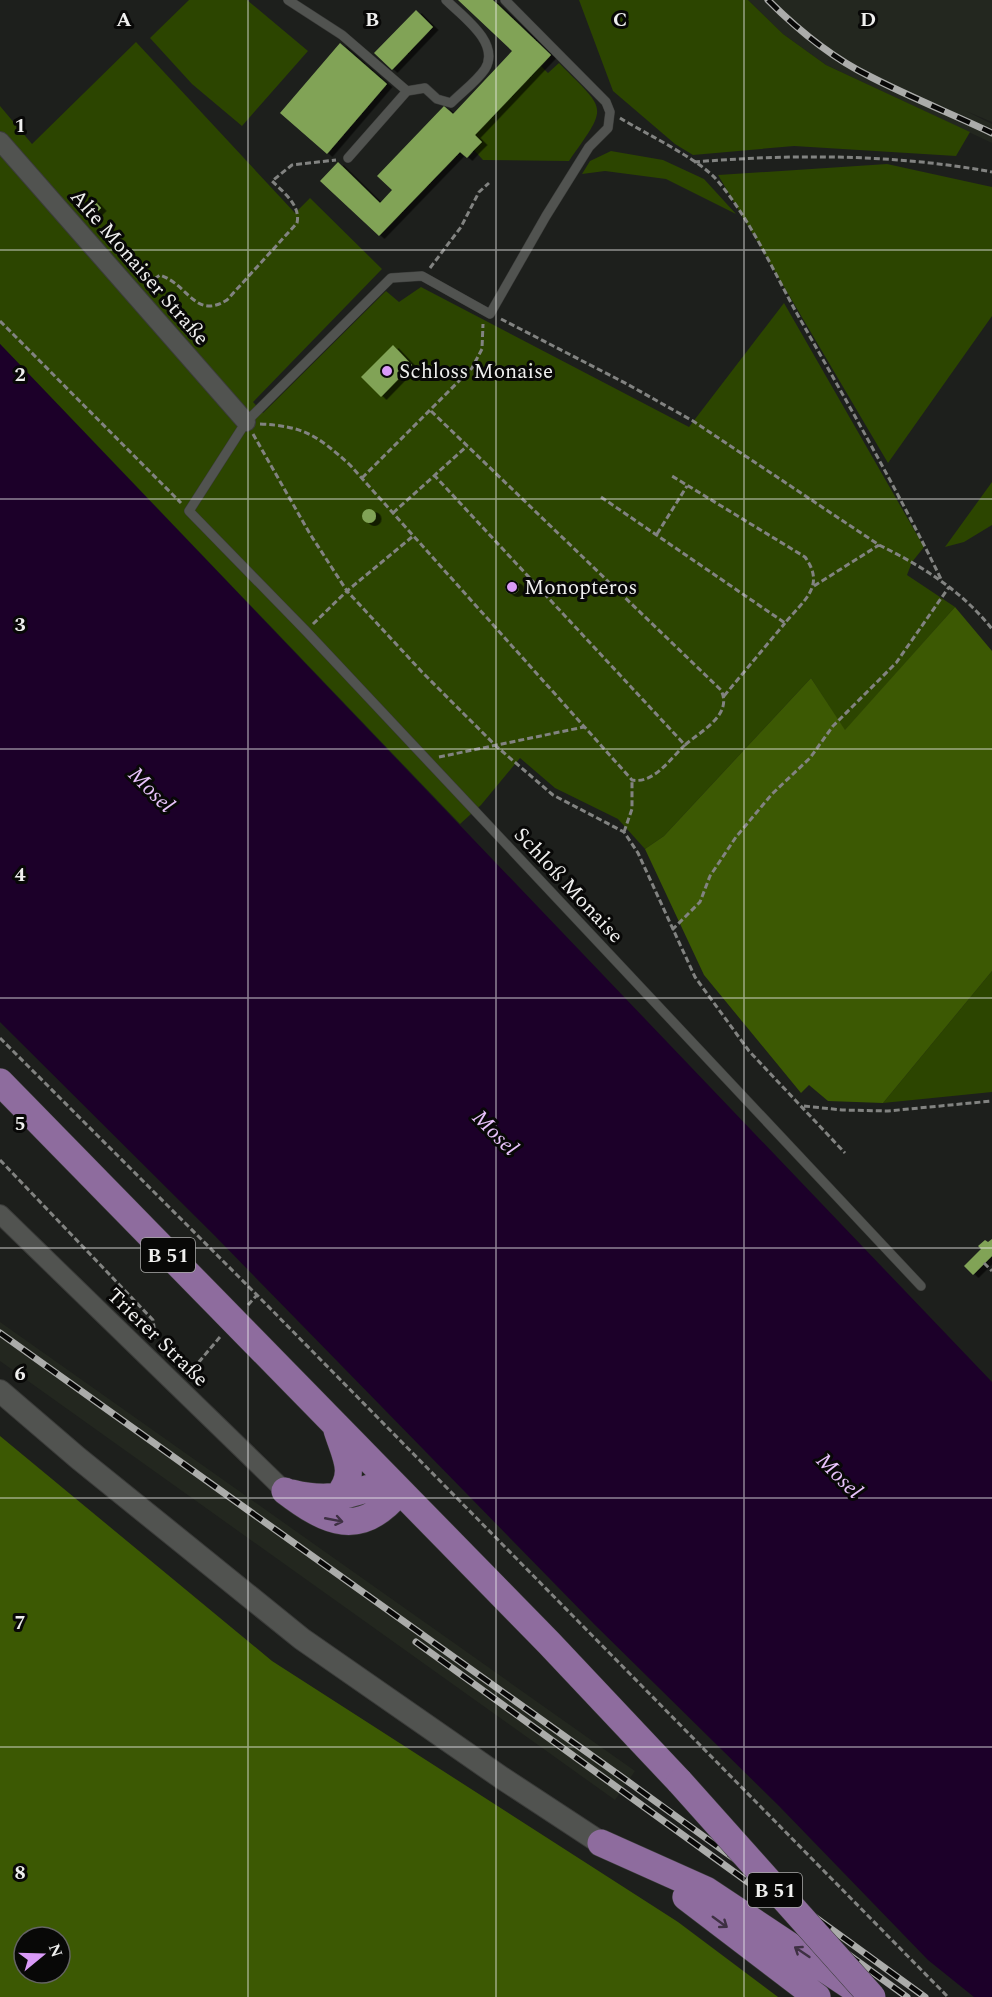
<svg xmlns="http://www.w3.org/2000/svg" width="992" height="1997" font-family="Spectral,serif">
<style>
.built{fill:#23271f}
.green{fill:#2c4500}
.forest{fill:#3c5903;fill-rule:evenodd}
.water{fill:#1c0029}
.building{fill:#81a357;filter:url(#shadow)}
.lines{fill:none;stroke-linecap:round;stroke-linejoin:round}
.service-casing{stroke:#3b3c3a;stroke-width:10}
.minor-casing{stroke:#3b3c3a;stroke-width:20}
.tertiary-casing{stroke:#3b3c3a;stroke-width:24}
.primary-casing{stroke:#3b3c3a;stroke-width:28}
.path{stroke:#828381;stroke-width:3;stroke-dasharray:6 3;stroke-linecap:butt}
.service{stroke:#515350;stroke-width:9}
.minor{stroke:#515350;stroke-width:18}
.tertiary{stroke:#515350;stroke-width:22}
.primary{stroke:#8e6c9e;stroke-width:27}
.rail-casing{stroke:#abacaa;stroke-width:7}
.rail{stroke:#080807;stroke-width:4.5;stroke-dasharray:14;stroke-linecap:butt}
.primary-bridge-casing{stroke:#3b3c3a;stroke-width:28;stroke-linecap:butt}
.primary-bridge{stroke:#8e6c9e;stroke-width:27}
.oneway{stroke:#3e3043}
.grid{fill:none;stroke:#efefee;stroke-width:1.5;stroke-opacity:0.55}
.poi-dot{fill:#d99af7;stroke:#080807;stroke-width:2}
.labels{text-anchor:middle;stroke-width:6;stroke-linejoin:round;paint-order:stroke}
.shield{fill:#080807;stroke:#aaaaa9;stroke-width:1.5}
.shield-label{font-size:20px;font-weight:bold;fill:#efefee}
.street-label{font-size:21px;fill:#efefee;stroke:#080807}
.poi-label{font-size:21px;fill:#efefee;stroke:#080807;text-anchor:start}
.water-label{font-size:22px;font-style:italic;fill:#e8c3fb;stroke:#080807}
.grid-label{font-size:20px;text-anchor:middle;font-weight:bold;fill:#efefee;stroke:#080807;stroke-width:6;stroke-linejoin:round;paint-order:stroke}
</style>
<defs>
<filter id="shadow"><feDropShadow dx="5.5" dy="3" stdDeviation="0" flood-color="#0009"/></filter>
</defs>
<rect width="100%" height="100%" fill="#1d1f1c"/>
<path class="built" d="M748,0H992V122L966,111L992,124V143L826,65L783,34Z
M0,1322L635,1771L615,1800L0,1361Z"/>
<path class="green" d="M189,0H247L308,51L242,126L192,84L150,38Z
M579,0H748L783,34L826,65L970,132L956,156L794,146L693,155L675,144L613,91Z
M136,42L295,213L310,198L382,269L253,402L263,413L386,291L399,302L421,287L689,427L784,303L924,547L912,562L907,575L955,607L845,731L811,678L664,836L645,849L618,819L555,788L520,758L481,805L460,824L0,344V106L32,144Z
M559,63C607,112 609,104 569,161L483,160L474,150L482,142L475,135L541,66L548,73Z
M611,151L663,160L704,179L736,214L666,179L605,171L582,174L590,161Z
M887,164L992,187V316L888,463L718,175Z
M992,482V525L964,542L945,547Z
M992,971V1092L883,1103Z"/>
<path class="forest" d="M955,607L992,651V971L883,1103L828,1101L809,1085L801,1093L704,975L645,849L664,836L811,678L845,730Z
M0,1436L272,1661L678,1922L778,1997H0ZM24,1937H60V1973H24Z"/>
<path class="water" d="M0,344L992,1382V1997H974L928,1960L779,1806L594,1624L215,1236L0,1022Z"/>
<path class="building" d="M458,0H493L551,55L475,135L482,142L474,150L467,158L460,152L379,236L320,181L338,162L380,203L392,190L377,176L444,106L453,114L512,51Z
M416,10L433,27L392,70L374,53Z
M340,43L387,84L327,154L280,113Z
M93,199L101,208L95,214L86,205Z
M393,345L412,365L381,397L361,377Z
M362 516a7 7 0 1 1 14 0a7 7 0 1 1-14 0Z
M505 587a7 7 0 1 1 14 0a7 7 0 1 1-14 0Z
M992,1239V1256L973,1275L964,1266L981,1249L978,1246L985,1240L988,1242Z"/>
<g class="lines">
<g class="service-casing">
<path id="service" d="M288,0L342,35L407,91L348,158
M505,0L606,102L610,112L608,128L589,147L546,216L490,314L422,276L391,278L246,422L189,511L306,631L921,1286
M407,91L425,88L437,99L451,103C462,92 477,81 485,69C501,43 462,16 446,0"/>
</g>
<g class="minor-casing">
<path id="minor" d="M0,141L246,422
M0,1214L285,1491"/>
</g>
<g class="tertiary-casing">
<path id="tertiary" d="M0,1391L78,1458L302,1639L502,1778L601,1843"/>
</g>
<g class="primary-casing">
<path id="primary" d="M0,1082L549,1643L680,1782
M337,1430C345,1456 358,1474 337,1497
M285,1491C327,1523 360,1539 399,1492
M292,1493C331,1503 353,1494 389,1481
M601,1843L706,1890L861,1993
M686,1897L817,1997"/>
</g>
<path class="path" d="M620,118C646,134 697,158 716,179C749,217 772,268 796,312C846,400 897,489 942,581
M694,162C793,154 895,154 992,172
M430,268L461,227L479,192L489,183
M147,284L160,275C189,285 195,320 227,300L297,223C301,205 283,192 272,181L292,165L336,160
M501,319L627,384L693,421L879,545C922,566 962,591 992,629
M0,321L181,503
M431,411L721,690C733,715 702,730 685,745
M260,424C304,426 318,436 350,465L632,780C654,784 670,759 685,745L434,475
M253,434L310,534L347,591L422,672L496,746L553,795L624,832L638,853L695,977L749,1051L845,1153
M362,478L472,368L482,349L483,324
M601,497L785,623C804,600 826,586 805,557L672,476
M393,513L467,446
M657,534L687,486
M814,586L879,545
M313,624L347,591L412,537
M724,696L785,623
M439,757L584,727
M624,832L632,809V780
M672,930L700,902L710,876L736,837L772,794L810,758L833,726L896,663L949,587
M0,1038L257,1295L948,1997
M804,1106L842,1110L888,1111L992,1101
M0,1160L153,1320L156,1341
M984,1263L992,1271
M248,1305L257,1295
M187,1376L220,1337"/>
<use href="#service" class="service"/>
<use href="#minor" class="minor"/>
<use href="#tertiary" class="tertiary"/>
<use href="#primary" class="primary"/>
<g class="rail-casing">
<path id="rail" d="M768,0C798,30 832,58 871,77C910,97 952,114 992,133
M0,1333L630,1783L925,1997
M416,1642L907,1997"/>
</g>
<use href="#rail" class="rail"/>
<g class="primary-bridge-casing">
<path id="primary-bridge" d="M680,1782L872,1997"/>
</g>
<use href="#primary-bridge" class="primary-bridge"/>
</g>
<defs><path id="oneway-shaft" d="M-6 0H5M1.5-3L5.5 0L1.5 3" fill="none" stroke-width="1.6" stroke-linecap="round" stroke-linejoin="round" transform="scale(1.5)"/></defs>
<g class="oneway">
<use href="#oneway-shaft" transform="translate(334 1520) rotate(11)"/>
<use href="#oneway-shaft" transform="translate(720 1922) rotate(36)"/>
<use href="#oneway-shaft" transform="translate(802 1952) rotate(-146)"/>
</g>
<path class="grid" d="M248,0V1997M496,0V1997M744,0V1997M0,250H992M0,499H992M0,749H992M0,998H992M0,1248H992M0,1498H992M0,1747H992"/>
<g class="poi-dot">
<circle cx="387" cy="371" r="6"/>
<circle cx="512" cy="587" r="6"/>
</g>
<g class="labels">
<g class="shield">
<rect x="141" y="1238" width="54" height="34" rx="4.5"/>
<rect x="748" y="1873" width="54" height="34" rx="4.5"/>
</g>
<g class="shield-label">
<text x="168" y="1262">B 51</text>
<text x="775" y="1897">B 51</text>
</g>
<g class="street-label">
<text transform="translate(140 267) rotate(49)" y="7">Alte Monaiser Straße</text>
<text transform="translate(569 885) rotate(47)" y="7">Schloß Monaise</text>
<text transform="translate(158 1337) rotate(44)" y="7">Trierer Straße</text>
</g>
<g class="poi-label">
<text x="399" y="378">Schloss Monaise</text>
<text x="524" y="594">Monopteros</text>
</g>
<g class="water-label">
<text transform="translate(152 789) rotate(45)" y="8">Mosel</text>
<text transform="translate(496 1132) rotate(45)" y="8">Mosel</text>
<text transform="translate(840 1475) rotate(45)" y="8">Mosel</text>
</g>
</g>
<g class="grid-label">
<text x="124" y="26">A</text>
<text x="372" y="26">B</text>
<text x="620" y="26">C</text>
<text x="868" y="26">D</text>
<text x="20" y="132">1</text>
<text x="20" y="381">2</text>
<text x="20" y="631">3</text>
<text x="20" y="881">4</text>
<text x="20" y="1130">5</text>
<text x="20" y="1380">6</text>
<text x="20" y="1629">7</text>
<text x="20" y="1879">8</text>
</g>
<g transform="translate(42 1955) rotate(71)"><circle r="28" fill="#080807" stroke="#646463" stroke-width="1.5"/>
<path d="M0-4.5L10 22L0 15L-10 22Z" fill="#d99af7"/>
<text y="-9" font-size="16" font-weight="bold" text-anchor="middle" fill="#efefee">N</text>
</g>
</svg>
